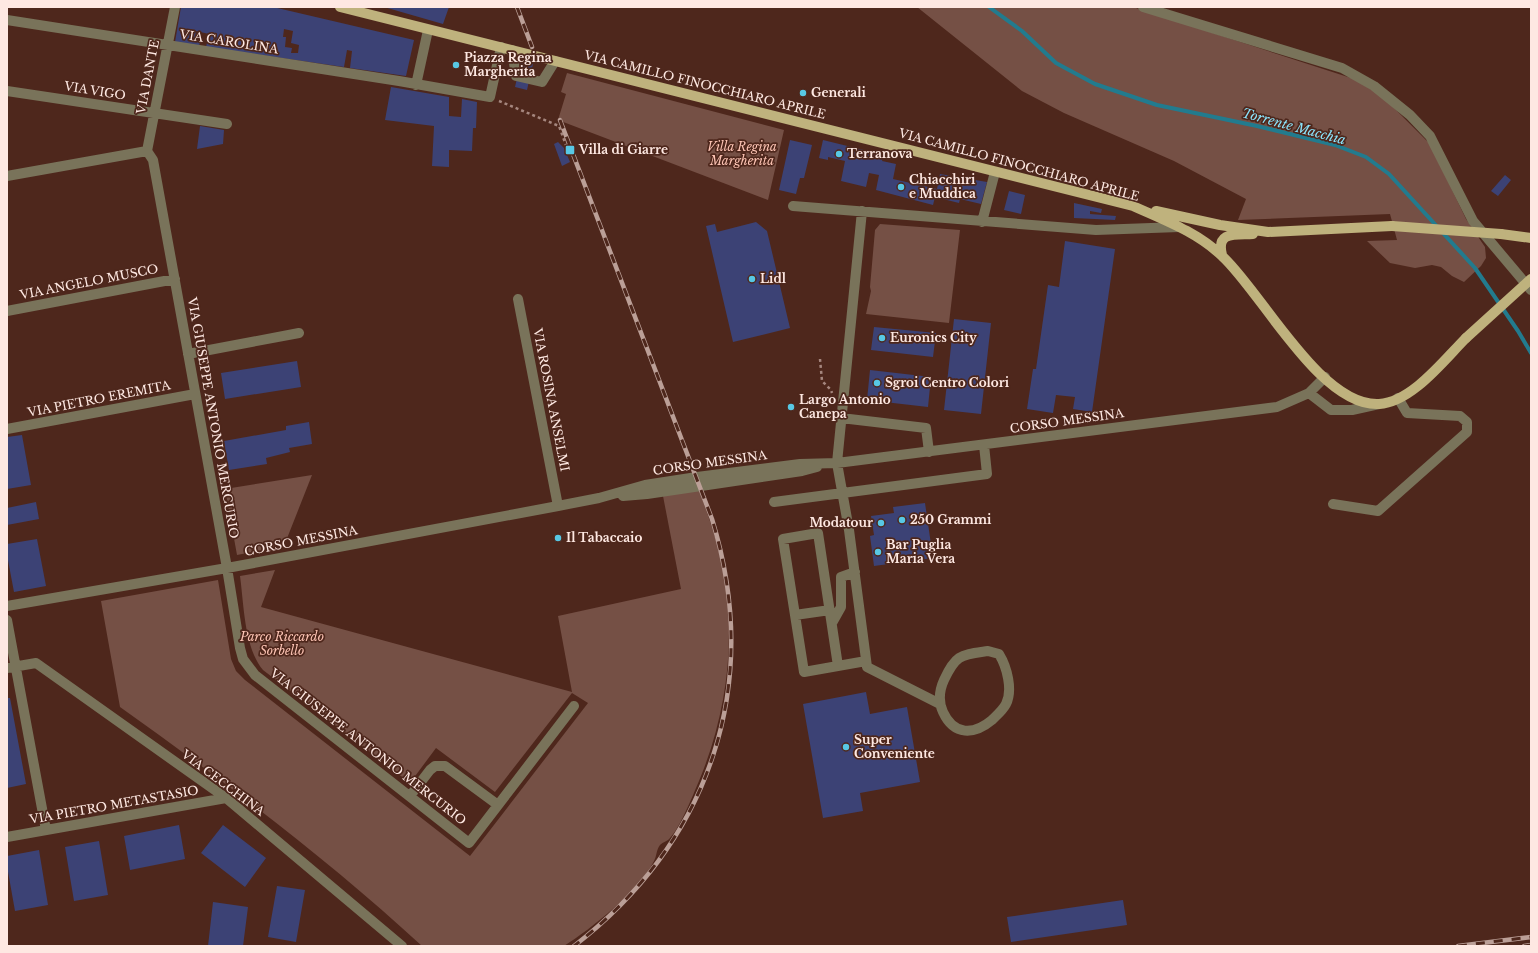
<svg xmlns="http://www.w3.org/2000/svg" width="1538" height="953" font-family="'Libre Baskerville',serif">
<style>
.green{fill:#755045}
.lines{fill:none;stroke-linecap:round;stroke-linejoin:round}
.stream{stroke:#227b8e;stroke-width:4}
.building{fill:#3c4275;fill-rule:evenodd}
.path{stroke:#a5867e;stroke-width:2.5;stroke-dasharray:3 3;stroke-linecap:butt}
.minor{stroke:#79735a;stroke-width:10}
.major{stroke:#bfb27d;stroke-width:10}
.rail-casing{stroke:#bb9f97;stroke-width:4.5}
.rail{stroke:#4e271c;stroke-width:3;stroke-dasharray:9;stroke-linecap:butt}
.major-bridge{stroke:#bfb27d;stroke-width:10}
.poi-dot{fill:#58c8e4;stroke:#4e271c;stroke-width:1.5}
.labels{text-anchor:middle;stroke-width:3.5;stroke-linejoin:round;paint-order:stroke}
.street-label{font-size:12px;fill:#fee8e2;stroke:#4e271c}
.poi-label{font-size:12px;font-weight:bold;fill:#fee8e2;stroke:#4e271c;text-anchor:start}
.park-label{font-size:12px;font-style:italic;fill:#fec5b5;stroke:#4e271c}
.water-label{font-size:13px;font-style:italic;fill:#8be5fd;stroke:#4e271c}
</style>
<rect width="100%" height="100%" fill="#4e271c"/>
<path class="green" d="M917,7H1133L1354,79L1382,96L1430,144L1466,219L1485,247L1486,258L1481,266L1464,282L1452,276L1441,267L1432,265L1415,268L1390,263L1367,241L1397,240L1390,214L1238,220L1246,199L1174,161L1064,113L1022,91Z
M567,73L784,130L768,200L558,120L566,94L561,92Z
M880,224L960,230L949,323L866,314L871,291L870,287L875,230Z
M312,475L284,546L237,555L225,489Z
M699,490C707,512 715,534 720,556C738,631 728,711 699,781C693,795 680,828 670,838C668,841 663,842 660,845C656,850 657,856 654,861C640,890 591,929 564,946H422C328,859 225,782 120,707L101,601L218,580L231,659L236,671L245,680L470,856L588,703L572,693L495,792L436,748L410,783L263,670C244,647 244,605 240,576L275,570L261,607L572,692L558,616L681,589L663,496Z"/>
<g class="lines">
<path class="stream" d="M989,7L1022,31L1056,63L1095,84L1157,105L1257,126L1335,145L1366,157L1389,174L1475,268L1518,331L1531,353"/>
</g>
<path class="building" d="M181,7H273L414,40L406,76L350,68L352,51L347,50L344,67L206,47L209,34L196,31L195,37L201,39L199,46L175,42ZM284,29L293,31L291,43L299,45L298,53H291L292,48L285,47L286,37H283Z
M384,7H449L443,24Z
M521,61L533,64L527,90L515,87Z
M391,87L449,97V116L461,117L462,99L477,102L476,128H473L472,151L449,150V167L432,166L434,126L385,120Z
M200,126L224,130L223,144L197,149Z
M790,140L812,145L804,178H800L796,194L779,190Z
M823,140L884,155L882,161L896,164L893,179L937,189L940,174L987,182L981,204L960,199L959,203L935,197L933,205L876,190L879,175L869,173L866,187L841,181L845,161L828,157V160L819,158Z
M558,142L564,148L570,162L562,166L554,144Z
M1505,175L1511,180L1498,196L1491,191Z
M1009,191L1025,195L1021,214L1004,210Z
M1074,203L1102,209L1101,213L1090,211V214L1116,216L1115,220L1074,218Z
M756,222L767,231L790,328L733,342L706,226L715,224L717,232Z
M1065,241L1115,249L1092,412L1073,409L1075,397L1056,395L1053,413L1027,409L1033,369H1036L1048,285L1059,287Z
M954,319L991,323L981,414L944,410Z
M874,327L936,333L933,357L871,350Z
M297,361L301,387L225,399L221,373Z
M870,370L931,377L928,407L867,400Z
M309,422L312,444L289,448L290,452L266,458L267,464L229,470L224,441L286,430V426Z
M22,435L31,485L7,489V437Z
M36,502L39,519L7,525V508Z
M925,503L933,558L874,566L870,536L874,535L871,516L894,513L893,507Z
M37,539L46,586L14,592L7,555V544Z
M866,692L870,714L907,707L920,782L860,793L863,811L823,818L803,704Z
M7,698H10L26,784L7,788Z
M179,825L185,859L130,870L124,836Z
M223,825L266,858L245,887L201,853Z
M99,841L108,895L74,901L65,847Z
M39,850L48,905L15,911L7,866V856Z
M277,886L305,890L296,942L268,937Z
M1123,900L1127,925L1011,942L1007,917Z
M213,902L248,907L243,946H208Z"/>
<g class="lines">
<path class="path" d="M499,101L559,126L567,148
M820,359L822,381L831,390L832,393"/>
<path class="minor" d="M1143,7L1342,68L1374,86L1410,115L1430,136L1473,221L1531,290
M7,20L399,81L490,97L501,47
M512,50L516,76L542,82L555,61
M416,85L428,30
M7,91L227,124
M147,151L153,160L227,568L240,648L243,659L255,675L469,843L574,706
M147,151L175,7
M7,176L147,151
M793,206L1096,230L1179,227
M862,211L837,463L849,530L867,667L938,703
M982,222L995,172
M518,299L558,506
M7,311L175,279
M188,354L299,333
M1309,393L1331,410H1352L1379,404
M841,418L926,428L929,452
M7,429L195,394
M623,496L647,494L802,471L817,467
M774,502L987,474L984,445
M1333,504L1378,511L1467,432V422L1460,416L1407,413L1398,398
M7,606L227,568L558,506L599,498L645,485L697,477L800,464L837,463L1277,407L1309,393L1325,377
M795,615L830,610
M7,620L46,830
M832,623L841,607V577L855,572
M988,651L999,654C1007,667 1013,690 1006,704C1003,710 997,715 992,720C974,735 954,736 943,712C938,701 939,691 944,680C956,654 961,655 988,651Z
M838,666L818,533L783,539L804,672L866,661
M7,668L36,663L226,798L402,946
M410,796L430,770L435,766H445L498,805
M7,837L226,798"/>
<path class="major" d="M340,7L1133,206C1164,220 1197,232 1222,256C1261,291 1320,407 1379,404C1412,402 1444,360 1466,338
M1156,211L1220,225L1268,232L1392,226
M1501,234L1531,238
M1222,255C1216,231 1235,235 1253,234"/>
<g class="rail-casing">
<path id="rail" d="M517,7L532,47
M560,120L712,519C763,685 710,841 574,946
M1458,946L1531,937
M1524,946L1531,945"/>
</g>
<use href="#rail" class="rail"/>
<path class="major-bridge" d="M1392,226L1501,234
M1466,338L1531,279"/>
</g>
<g class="poi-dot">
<circle cx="456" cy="65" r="4"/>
<circle cx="803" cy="93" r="4"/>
<rect x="565" y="145" width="10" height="10" rx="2"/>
<circle cx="839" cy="154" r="4"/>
<circle cx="901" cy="187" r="4"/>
<circle cx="752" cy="279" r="4"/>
<circle cx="882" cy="338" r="4"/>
<circle cx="877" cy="383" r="4"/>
<circle cx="791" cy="407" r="4"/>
<circle cx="902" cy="520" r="4"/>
<circle cx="881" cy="523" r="4"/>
<circle cx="558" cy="538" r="4"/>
<circle cx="878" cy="552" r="4"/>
<circle cx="846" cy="747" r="4"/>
</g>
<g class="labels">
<g class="street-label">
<text transform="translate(229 42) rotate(9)" y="4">VIA CAROLINA</text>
<text transform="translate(148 77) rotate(-79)" y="4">VIA DANTE</text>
<text transform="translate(705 85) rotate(14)" y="4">VIA CAMILLO FINOCCHIARO APRILE</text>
<text transform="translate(95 91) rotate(9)" y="4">VIA VIGO</text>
<text transform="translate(1019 165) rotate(15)" y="4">VIA CAMILLO FINOCCHIARO APRILE</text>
<text transform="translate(89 282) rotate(-11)" y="4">VIA ANGELO MUSCO</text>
<text transform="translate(99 399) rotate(-11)" y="4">VIA PIETRO EREMITA</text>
<text transform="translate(551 400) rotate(79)" y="4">VIA ROSINA ANSELMI</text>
<text transform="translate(213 418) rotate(80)" y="4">VIA GIUSEPPE ANTONIO MERCURIO</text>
<text transform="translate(1067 421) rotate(-8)" y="4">CORSO MESSINA</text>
<text transform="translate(710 463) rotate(-8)" y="4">CORSO MESSINA</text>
<text transform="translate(301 541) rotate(-11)" y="4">CORSO MESSINA</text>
<text transform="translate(368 747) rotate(38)" y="4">VIA GIUSEPPE ANTONIO MERCURIO</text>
<text transform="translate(223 783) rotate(37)" y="4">VIA CECCHINA</text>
<text transform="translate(114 805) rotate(-10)" y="4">VIA PIETRO METASTASIO</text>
</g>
<g class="poi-label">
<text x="464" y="62">Piazza Regina<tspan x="464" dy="14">Margherita</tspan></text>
<text x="811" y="97">Generali</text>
<text x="579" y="154">Villa di Giarre</text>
<text x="847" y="158">Terranova</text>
<text x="909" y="184">Chiacchiri<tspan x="909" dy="14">e Muddica</tspan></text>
<text x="760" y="283">Lidl</text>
<text x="890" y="342">Euronics City</text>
<text x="885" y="387">Sgroi Centro Colori</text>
<text x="799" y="404">Largo Antonio<tspan x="799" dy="14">Canepa</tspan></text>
<text x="910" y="524">250 Grammi</text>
<text x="873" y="527" text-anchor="end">Modatour</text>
<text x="566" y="542">Il Tabaccaio</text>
<text x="886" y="549">Bar Puglia<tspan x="886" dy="14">Maria Vera</tspan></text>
<text x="854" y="744">Super<tspan x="854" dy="14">Conveniente</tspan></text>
</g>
<g class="park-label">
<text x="742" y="151">Villa Regina<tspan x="742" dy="14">Margherita</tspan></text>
<text x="282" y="641">Parco Riccardo<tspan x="282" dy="14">Sorbello</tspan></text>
</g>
<g class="water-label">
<text transform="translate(1294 126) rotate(15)" y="5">Torrente Macchia</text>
</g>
</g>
<rect width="1538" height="953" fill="none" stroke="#fee8e2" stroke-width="16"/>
</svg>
